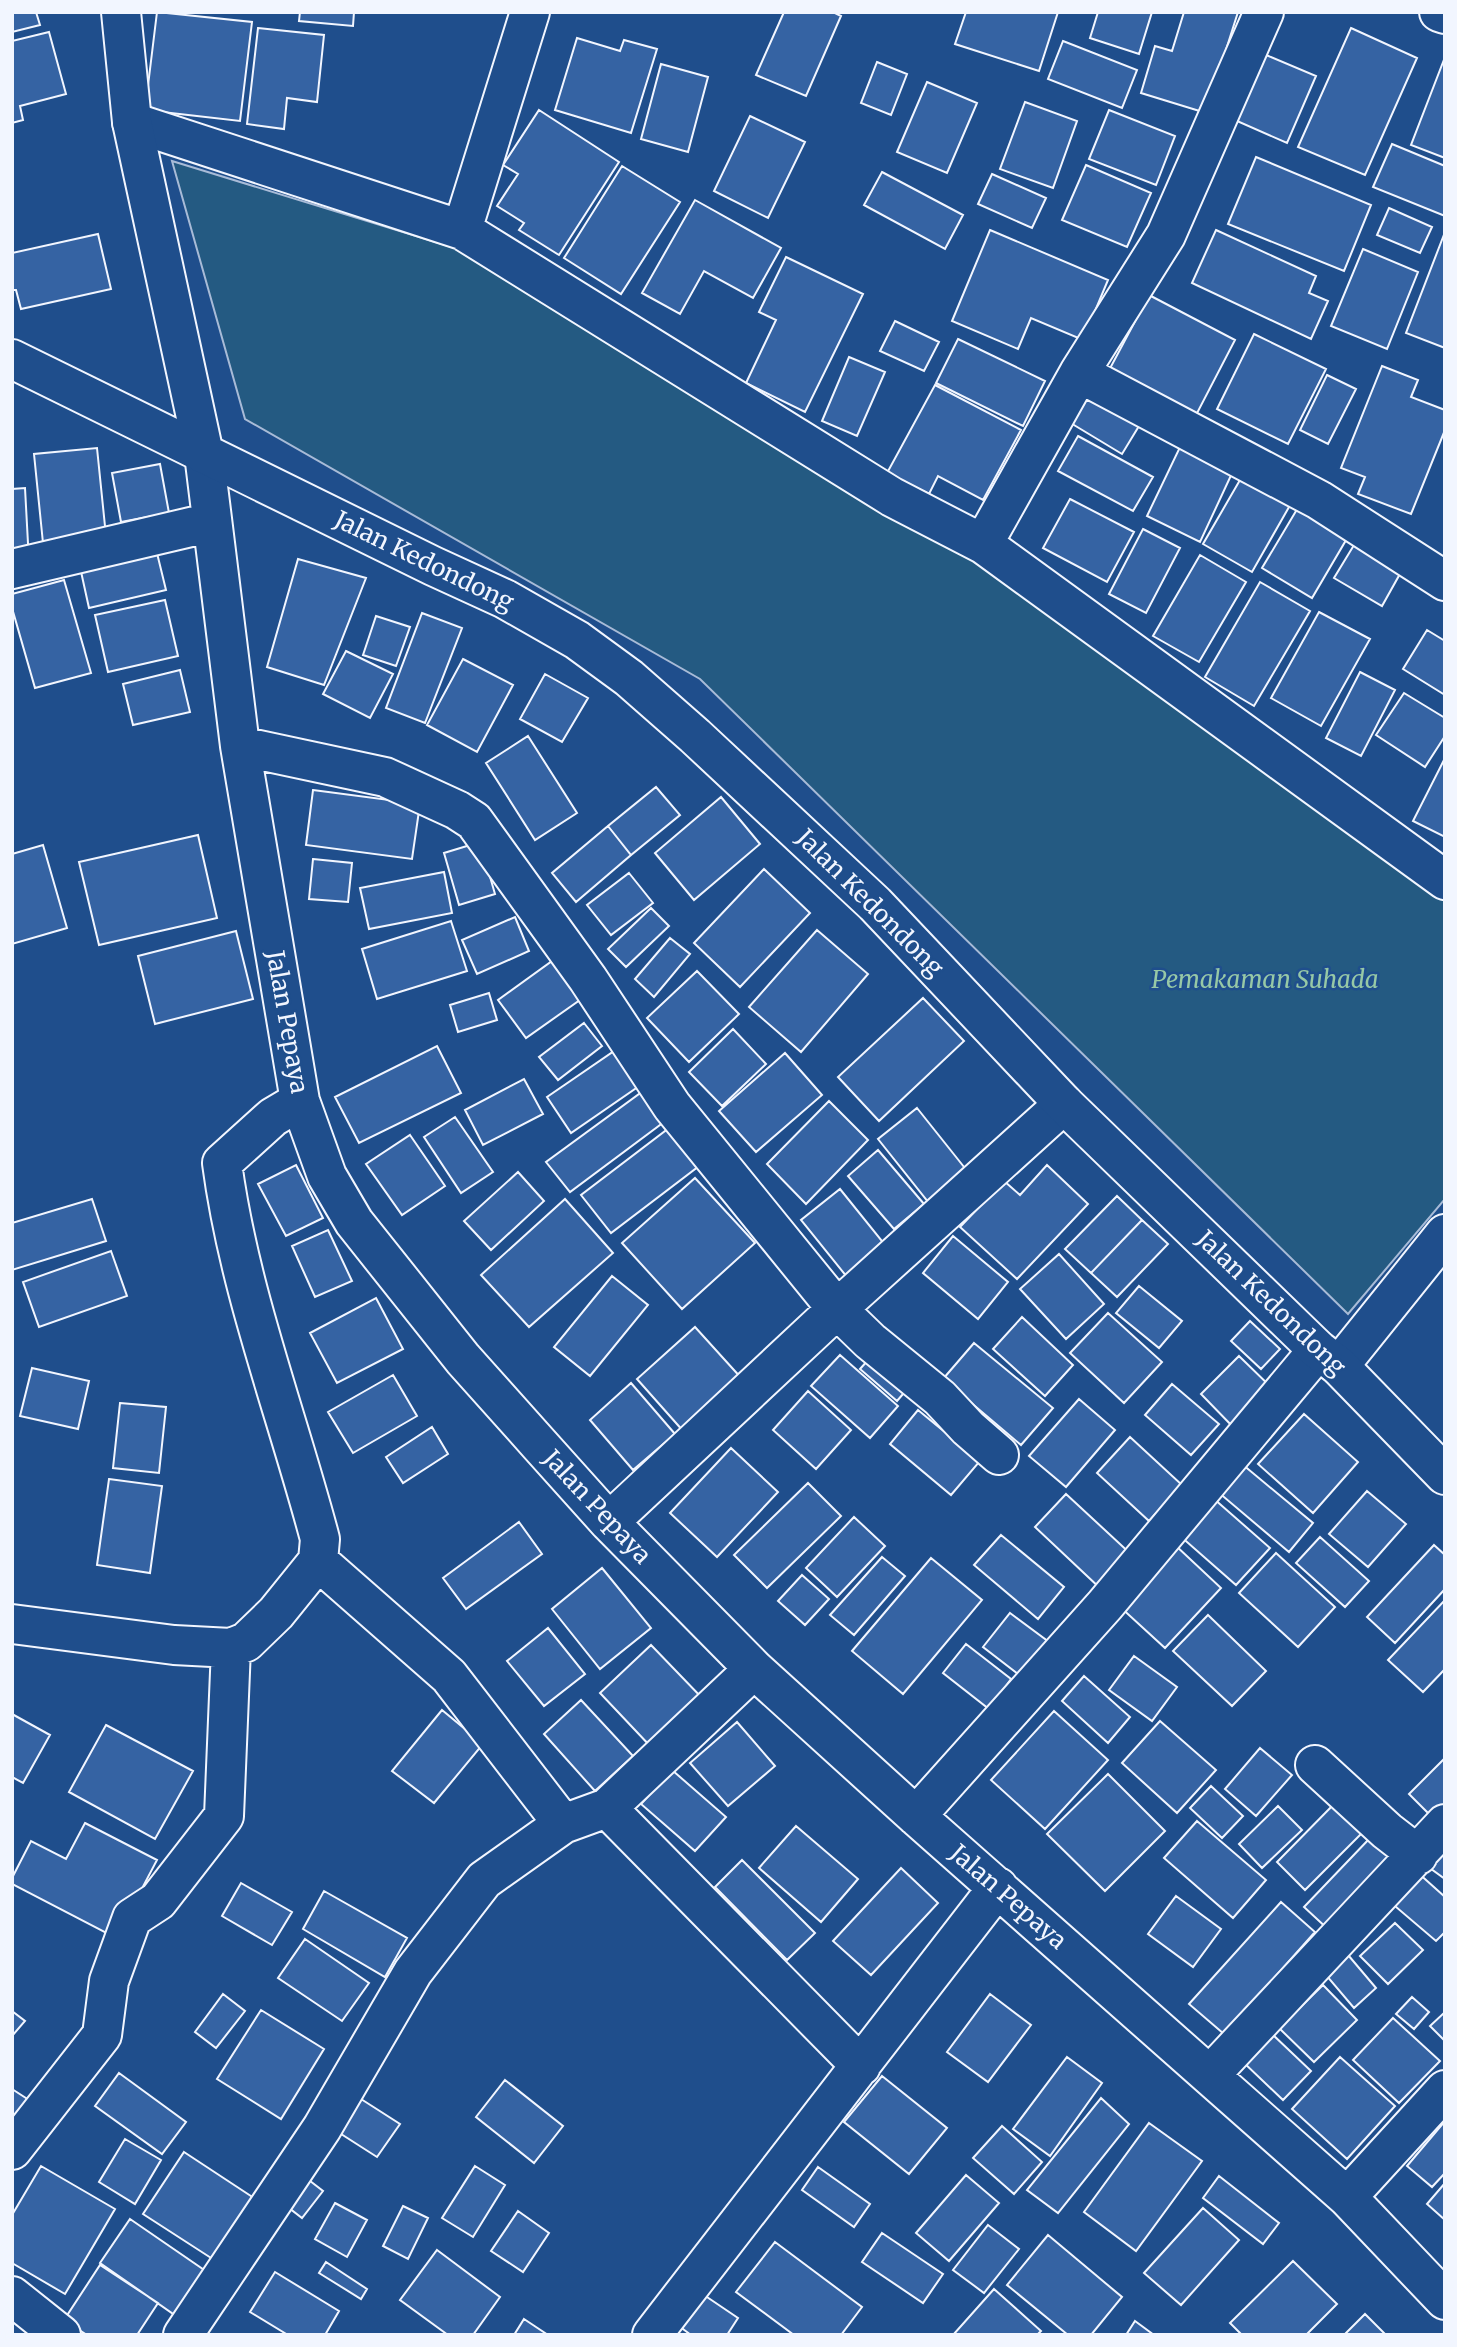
<svg xmlns="http://www.w3.org/2000/svg" width="1457" height="2347" font-family="Merriweather,serif">
<style>
.green{fill:#245a82;stroke:#a8bbd7;stroke-width:2}
.building{fill:#3563a3;stroke:#f2f6ff;stroke-width:2}
.lines{fill:none;stroke-linecap:round;stroke-linejoin:round}
.minor-casing{stroke:#f2f6ff;stroke-width:42}
.tertiary-casing{stroke:#f2f6ff;stroke-width:42}
.minor{stroke:#1f4e8c;stroke-width:38}
.tertiary{stroke:#1f4e8c;stroke-width:38}
.labels{text-anchor:middle;stroke-width:5;stroke-linejoin:round;paint-order:stroke}
.street-label{font-size:24px;fill:#f2f6ff;stroke:#1f4e8c}
.park-label{font-size:24px;font-style:italic;fill:#97c8a6;stroke:#1f4e8c}
</style>
<rect width="100%" height="100%" fill="#1f4e8c"/>
<path class="green" d="M172,161L484,257L1008,577L1445,896V1199L1348,1314L700,679L245,419Z"/>
<path class="building" d="M12,12H36L40,25L12,32Z
M157,12L252,22L240,121L145,110Z
M300,12H354L353,26L299,21Z
M784,12H833L841,16L806,96L756,75Z
M966,12H1058L1039,71L955,44Z
M1098,12H1152L1139,54L1090,38Z
M1184,12H1238L1206,113L1141,93L1155,46L1172,51Z
M258,28L324,35L317,102L287,98L284,129L247,124Z
M1351,28L1417,58L1365,175L1298,147Z
M49,32L66,94L20,106L23,120L12,123V41Z
M577,38L620,51L624,40L657,49L631,133L555,110Z
M1063,41L1137,70L1122,108L1048,79Z
M1266,55L1316,76L1287,143L1237,121Z
M1445,57V158L1411,145Z
M877,62L907,74L891,115L861,103Z
M661,64L708,77L688,152L641,139Z
M927,82L977,103L947,173L897,152Z
M1025,102L1077,121L1053,188L1000,169Z
M539,110L619,162L559,255L519,230L524,223L497,206L518,174L503,165Z
M1109,110L1175,136L1156,185L1089,159Z
M750,116L805,142L768,218L714,191Z
M1392,144L1445,166V216L1373,187Z
M1256,157L1371,205L1344,271L1228,224Z
M1086,165L1151,193L1127,247L1062,220Z
M622,166L680,202L621,294L564,258Z
M882,172L963,215L945,249L864,205Z
M992,174L1046,198L1032,228L978,204Z
M695,200L781,248L753,298L704,271L680,314L642,293Z
M1389,208L1432,227L1420,253L1377,235Z
M990,230L1108,280L1083,340L1031,318L1018,349L952,321Z
M1216,230L1316,276L1309,293L1328,301L1311,339L1192,283Z
M1445,232V348L1406,333Z
M98,234L111,289L21,309L16,290H12V253Z
M1363,249L1418,272L1387,349L1331,326Z
M786,257L863,294L805,412L746,383L776,320L759,312Z
M1149,295L1235,340L1194,419L1107,374Z
M895,321L939,342L924,371L880,351Z
M1254,334L1326,369L1288,444L1217,409Z
M958,339L1045,381L1023,426L936,383Z
M849,357L885,372L857,436L822,421Z
M1382,366L1418,380L1411,397L1445,410V430L1411,514L1358,494L1365,477L1341,468Z
M1327,375L1356,389L1328,444L1300,430Z
M935,385L1021,430L983,500L938,476L929,494L887,473Z
M1090,389L1142,421L1122,454L1069,422Z
M1078,436L1153,477L1133,511L1058,471Z
M1181,445L1234,469L1200,542L1147,516Z
M97,448L106,536L43,543L34,454Z
M160,464L169,513L121,522L112,473Z
M1244,473L1293,500L1252,572L1203,544Z
M25,488L29,562L12,563V489Z
M1070,499L1134,532L1107,582L1043,548Z
M1299,506L1349,535L1312,598L1262,568Z
M1143,529L1180,548L1146,613L1109,594Z
M1354,545L1401,572L1382,606L1334,578Z
M156,549L166,590L89,608L80,567Z
M1200,555L1246,582L1199,662L1153,636Z
M298,559L366,578L324,685L267,667Z
M64,580L91,673L35,688L12,608V594Z
M1260,582L1310,611L1254,706L1205,677Z
M165,600L178,656L108,672L95,615Z
M1319,612L1370,639L1321,726L1271,698Z
M422,613L462,628L425,723L386,708Z
M376,616L410,627L396,666L363,655Z
M1427,630L1445,641V695L1403,669Z
M346,651L393,674L370,718L323,694Z
M463,659L513,685L477,752L427,725Z
M180,670L190,712L133,725L123,684Z
M1360,672L1395,690L1361,756L1326,738Z
M545,674L588,698L562,742L520,719Z
M1404,693L1445,718V736L1425,767L1376,735Z
M528,736L577,813L535,840L486,763Z
M1445,758V837L1413,821Z
M656,787L680,815L631,855L608,826Z
M313,790L420,804L412,859L306,845Z
M721,797L760,844L694,900L655,853Z
M608,826L631,855L576,902L552,873Z
M198,835L217,918L99,945L79,862Z
M480,842L495,894L459,905L444,853Z
M43,845L67,928L12,944V854Z
M313,859L352,863L348,902L309,899Z
M764,869L810,913L740,987L694,943Z
M444,872L452,913L369,929L360,888Z
M629,873L653,903L611,935L587,905Z
M651,908L669,926L626,967L608,949Z
M515,917L529,951L477,974L462,940Z
M451,921L467,971L377,999L362,949Z
M817,930L868,974L801,1052L749,1007Z
M236,931L253,999L155,1024L138,956Z
M670,938L690,954L654,997L635,979Z
M559,956L587,995L526,1038L498,1000Z
M697,971L739,1014L689,1062L647,1018Z
M489,993L497,1020L458,1032L450,1005Z
M923,998L964,1041L879,1121L838,1077Z
M584,1023L602,1046L558,1080L539,1057Z
M733,1029L766,1064L722,1106L689,1072Z
M437,1046L461,1093L359,1143L335,1097Z
M620,1047L645,1082L571,1133L547,1097Z
M785,1053L822,1095L756,1152L719,1111Z
M524,1079L543,1114L483,1145L465,1110Z
M650,1086L672,1116L570,1192L546,1162Z
M829,1101L868,1140L806,1204L767,1164Z
M917,1108L968,1172L929,1203L878,1139Z
M455,1117L493,1172L461,1193L424,1137Z
M673,1125L703,1163L611,1233L581,1195Z
M410,1135L445,1186L402,1215L366,1164Z
M878,1150L924,1204L894,1229L848,1176Z
M296,1165L323,1218L286,1236L258,1184Z
M1047,1165L1088,1204L1017,1279L960,1227L1004,1181L1020,1195Z
M518,1172L544,1201L491,1250L464,1221Z
M695,1178L755,1243L682,1309L622,1243Z
M840,1189L886,1246L847,1277L801,1220Z
M1117,1196L1142,1220L1091,1273L1065,1249Z
M92,1199L106,1241L12,1270V1223Z
M565,1199L613,1253L529,1327L481,1275Z
M1142,1220L1168,1244L1117,1297L1091,1273Z
M328,1230L352,1281L315,1297L292,1246Z
M953,1236L1008,1282L978,1319L923,1273Z
M111,1251L127,1296L39,1327L23,1282Z
M1059,1254L1104,1304L1066,1339L1020,1289Z
M612,1276L648,1305L590,1376L554,1347Z
M1139,1286L1182,1321L1159,1348L1116,1313Z
M376,1298L403,1349L337,1383L310,1333Z
M1108,1313L1162,1362L1124,1403L1070,1353Z
M1022,1317L1073,1365L1045,1396L993,1349Z
M1250,1321L1280,1349L1261,1369L1231,1341Z
M695,1327L743,1380L684,1432L637,1379Z
M974,1343L1053,1408L1021,1445L943,1379Z
M878,1349L915,1380L897,1401L860,1369Z
M840,1355L898,1406L870,1438L811,1386Z
M1239,1356L1275,1391L1236,1430L1201,1394Z
M32,1368L89,1381L78,1429L20,1416Z
M393,1375L417,1416L353,1453L328,1412Z
M631,1383L675,1434L633,1470L590,1420Z
M1172,1384L1219,1424L1191,1455L1145,1415Z
M808,1391L851,1430L816,1469L773,1430Z
M1079,1399L1115,1430L1066,1487L1029,1456Z
M120,1403L166,1407L159,1473L113,1468Z
M918,1410L980,1461L951,1495L890,1444Z
M1304,1414L1358,1462L1313,1513L1258,1464Z
M432,1427L448,1454L403,1483L386,1457Z
M1130,1437L1182,1485L1149,1521L1097,1473Z
M731,1448L778,1492L717,1557L670,1513Z
M1242,1464L1313,1523L1289,1552L1218,1492Z
M109,1479L162,1486L150,1573L97,1565Z
M808,1483L841,1516L767,1588L734,1555Z
M1367,1491L1406,1524L1368,1567L1329,1534Z
M1066,1494L1134,1557L1102,1590L1035,1527Z
M1213,1498L1270,1548L1236,1585L1179,1535Z
M854,1517L885,1546L837,1597L806,1568Z
M519,1522L542,1554L466,1609L443,1578Z
M1001,1535L1064,1587L1038,1619L974,1565Z
M1320,1537L1369,1581L1345,1607L1296,1563Z
M1174,1544L1221,1588L1165,1648L1118,1605Z
M1434,1545L1445,1555V1589L1395,1643L1367,1617Z
M1276,1553L1335,1607L1298,1647L1239,1593Z
M882,1557L905,1576L854,1635L830,1615Z
M931,1558L982,1600L903,1694L852,1651Z
M602,1568L651,1628L600,1669L552,1609Z
M802,1575L829,1599L805,1625L778,1601Z
M1445,1600V1669L1423,1692L1388,1660Z
M1010,1613L1049,1642L1022,1677L983,1647Z
M1208,1615L1266,1671L1232,1706L1173,1651Z
M548,1628L585,1674L544,1706L507,1661Z
M966,1644L1011,1679L989,1709L943,1673Z
M651,1645L704,1700L652,1748L600,1693Z
M1134,1656L1177,1687L1152,1721L1109,1690Z
M1084,1676L1130,1717L1108,1743L1062,1701Z
M581,1700L633,1756L595,1791L544,1734Z
M442,1710L483,1744L434,1803L392,1771Z
M1054,1711L1108,1760L1045,1829L991,1780Z
M12,1714L50,1735L23,1783L12,1777Z
M1160,1721L1216,1770L1177,1813L1122,1763Z
M737,1722L775,1766L728,1806L690,1763Z
M106,1725L193,1771L155,1839L69,1792Z
M1260,1748L1292,1775L1256,1816L1225,1789Z
M1445,1758V1810L1435,1820L1409,1794Z
M672,1770L726,1817L695,1851L641,1804Z
M1108,1774L1165,1831L1105,1891L1047,1834Z
M1211,1786L1243,1816L1222,1838L1190,1808Z
M1340,1798L1369,1826L1305,1890L1277,1862Z
M1278,1806L1302,1830L1262,1868L1239,1844Z
M1197,1821L1266,1880L1233,1918L1164,1858Z
M85,1823L157,1860L116,1938L12,1884V1878L31,1841L66,1859Z
M796,1826L858,1879L821,1922L759,1868Z
M1445,1836V1879L1423,1863Z
M1371,1837L1397,1861L1330,1931L1304,1907Z
M742,1860L815,1933L787,1960L715,1887Z
M901,1868L938,1903L871,1975L833,1941Z
M1416,1871L1445,1897V1932L1436,1941L1389,1901Z
M241,1883L292,1912L272,1945L222,1916Z
M324,1891L407,1938L385,1977L303,1929Z
M1176,1896L1221,1929L1193,1967L1148,1934Z
M1281,1902L1315,1932L1224,2034L1189,2004Z
M1395,1923L1423,1950L1388,1984L1360,1956Z
M305,1939L369,1983L342,2021L278,1978Z
M1343,1949L1376,1988L1354,2008L1320,1968Z
M1323,1985L1357,2020L1314,2062L1279,2028Z
M223,1994L245,2011L216,2048L195,2032Z
M990,1994L1031,2025L988,2082L947,2052Z
M1412,1997L1429,2012L1414,2029L1396,2014Z
M261,2010L324,2049L281,2119L217,2079Z
M12,2011L25,2021L12,2036Z
M1445,2012V2041L1430,2026Z
M1393,2018L1440,2061L1399,2103L1353,2060Z
M1270,2032L1311,2071L1283,2100L1242,2061Z
M1067,2057L1102,2083L1050,2156L1013,2129Z
M1340,2057L1395,2106L1347,2159L1292,2109Z
M119,2073L186,2122L162,2154L95,2106Z
M882,2076L947,2128L909,2174L844,2122Z
M505,2080L563,2126L534,2163L476,2117Z
M12,2089L32,2102L20,2119L12,2113Z
M1101,2098L1129,2124L1058,2213L1027,2190Z
M361,2099L400,2124L377,2157L338,2132Z
M1445,2121V2173L1432,2187L1407,2166Z
M1149,2123L1202,2161L1136,2251L1084,2212Z
M1002,2126L1042,2162L1014,2194L973,2158Z
M125,2139L161,2160L135,2204L99,2182Z
M184,2152L266,2206L225,2267L143,2214Z
M41,2166L115,2209L65,2294L12,2263V2215Z
M475,2166L505,2185L473,2237L442,2218Z
M818,2167L870,2204L854,2227L802,2190Z
M301,2174L323,2191L302,2218L280,2201Z
M966,2175L999,2203L949,2261L916,2233Z
M1219,2176L1279,2223L1263,2244L1203,2198Z
M1445,2183V2220L1427,2204Z
M335,2203L367,2220L347,2257L315,2239Z
M403,2206L428,2218L408,2259L383,2246Z
M1203,2208L1239,2240L1181,2305L1144,2273Z
M518,2211L549,2233L523,2272L491,2251Z
M130,2219L210,2274L179,2318L100,2263Z
M988,2225L1019,2249L984,2293L953,2270Z
M882,2233L943,2274L923,2303L862,2262Z
M1048,2235L1122,2297L1091,2335H1068L1007,2285Z
M775,2242L862,2307L841,2335H794L736,2292Z
M437,2250L500,2297L473,2335H448L400,2300Z
M1293,2261L1337,2304L1306,2335H1242L1230,2323Z
M326,2262L367,2289L361,2299L319,2273Z
M100,2265L158,2303L137,2335H87L64,2320Z
M275,2272L339,2311L325,2335H288L250,2312Z
M994,2289L1041,2331L1037,2335H953Z
M701,2293L738,2318L727,2335H691L679,2326Z
M1365,2314L1386,2335H1344Z
M524,2319L548,2335H514Z
M1135,2321L1154,2335H1126Z"/>
<g class="lines">
<g class="minor-casing">
<path id="minor" d="M1439,12L1445,14
M132,122L462,230L530,12
M462,230L892,497L983,544L1445,880
M1079,373L1319,500L1445,581
M204,454L240,746L300,1101L327,1176L354,1222L463,1359L539,1444L609,1522L754,1669L916,1816L1347,2197L1445,2300
M983,544L1079,373L1166,235L1264,12
M12,569L212,522
M240,746L385,777L457,810L474,821L588,979L672,1106L837,1309L870,1341L940,1398L968,1428L999,1455
M1339,1366L1445,1234
M609,1522L837,1309L1064,1104
M318,1561L449,1676L563,1824
M12,1624L174,1645L231,1648L246,1642L276,1613L318,1561L320,1539C287,1414 239,1291 222,1163L273,1117L300,1101
M1315,1765L1387,1831L1418,1855
M607,1808L861,2066
M916,1816L1105,1605L1318,1350
M1210,2075L1445,1824
M12,2150L102,2035L109,1981L132,1918L158,1901L224,1816L231,1648
M1347,2197L1445,2090
M12,2296L61,2335
M183,2335L322,2128L413,1972L484,1880L563,1824L607,1808L754,1669
M652,2335L998,1887"/>
</g>
<g class="tertiary-casing">
<path id="tertiary" d="M121,12L132,122L204,454
M12,359L433,566L505,599L577,640L629,678L695,736L875,904L1064,1104L1318,1350L1339,1366L1445,1475"/>
</g>
<use href="#minor" class="minor"/>
<use href="#tertiary" class="tertiary"/>
</g>
<g class="labels">
<g class="street-label">
<text transform="translate(424 561) rotate(26)" y="8">Jalan Kedondong</text>
<text transform="translate(870 903) rotate(45)" y="8">Jalan Kedondong</text>
<text transform="translate(287 1022) rotate(80)" y="8">Jalan Pepaya</text>
<text transform="translate(1271 1303) rotate(44)" y="8">Jalan Kedondong</text>
<text transform="translate(597 1507) rotate(47)" y="8">Jalan Pepaya</text>
<text transform="translate(1008 1897) rotate(41)" y="8">Jalan Pepaya</text>
</g>
<g class="park-label">
<text x="1265" y="988">Pemakaman Suhada</text>
</g>
</g>
<rect width="1457" height="2347" fill="none" stroke="#f2f6ff" stroke-width="28"/>
</svg>
